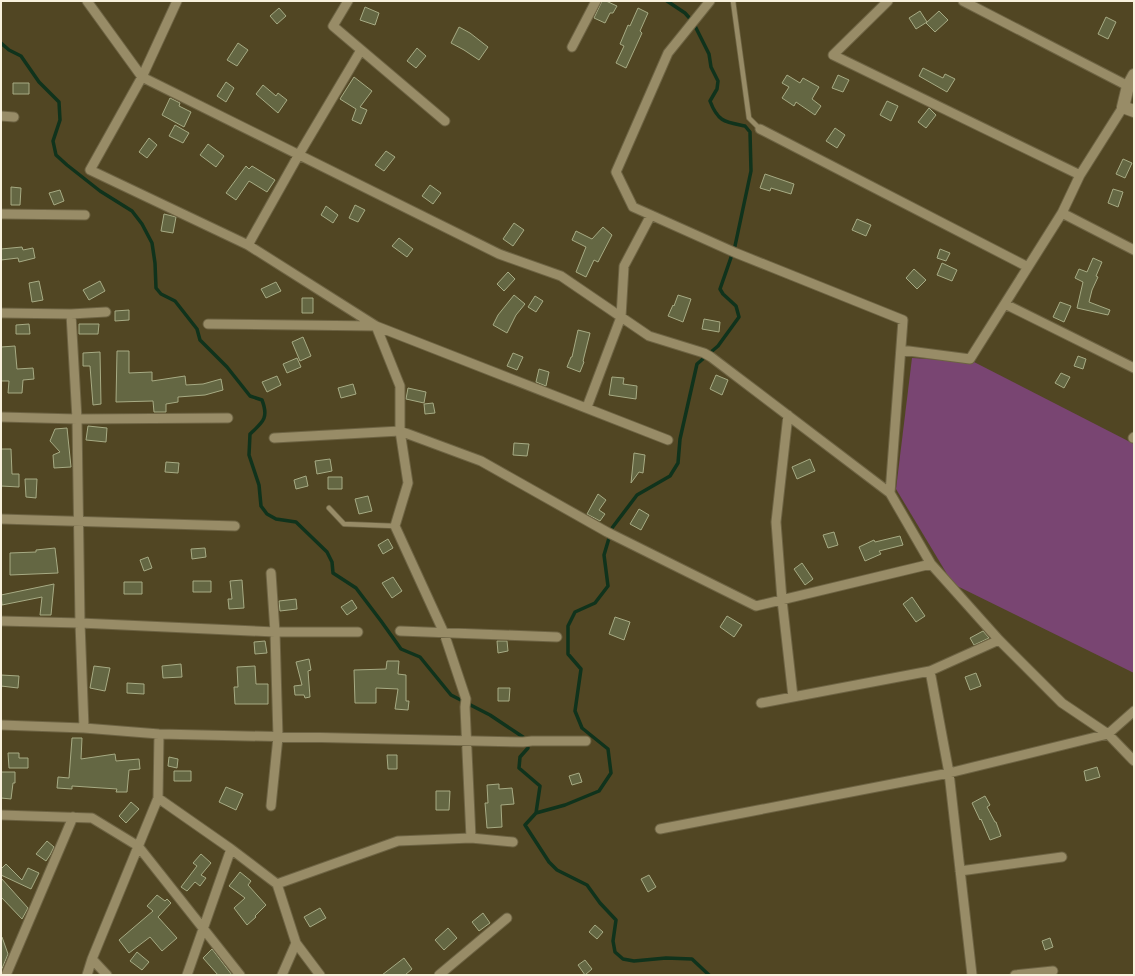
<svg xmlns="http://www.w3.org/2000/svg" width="1135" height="976" font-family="'Open Sans',sans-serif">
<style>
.green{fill:#794572}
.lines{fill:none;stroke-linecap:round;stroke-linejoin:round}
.stream{stroke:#10331c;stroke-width:3.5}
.building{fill:#646743;stroke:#a7ab84}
.lane-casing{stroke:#6d6343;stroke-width:6}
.street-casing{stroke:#6d6343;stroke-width:11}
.secondary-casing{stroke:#6d6343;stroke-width:14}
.lane{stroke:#988c67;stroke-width:4.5}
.street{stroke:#988c67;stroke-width:9}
.secondary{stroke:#988c67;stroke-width:12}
</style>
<rect width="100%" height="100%" fill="#514623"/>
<path class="green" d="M912,358L974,362L1134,444V673L953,584L896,489Z"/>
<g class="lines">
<path class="stream" d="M1,43L9,50L21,56L39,82L59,102L60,120L53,141L56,155L67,165L100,191L132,211L142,224L152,243L155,263L156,288L161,294L175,301L197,329L200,340L227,367L250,396L262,400C269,418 263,422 250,434L249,455L259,485L261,506L267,514L276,519L296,522L327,552L332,562L333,573L356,588L381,621L401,649L420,657L451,695L490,715L523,737L528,748L520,757L519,768L540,786L536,813L525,825L549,862L557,870L587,885L600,903L616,920L613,941L615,952L623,959L634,961L666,958L692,959L709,975
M536,813L565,805L599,791L611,773L608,749L582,728L575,711L581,669L568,654V626L575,612L595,603L608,586L604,555L612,528L637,495L670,476L678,463L680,439L697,364L718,346L739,317L736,306L723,294L720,289L735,246L751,171L750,132L745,126C725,122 718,122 710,101L717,89L718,81L711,67L709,54L693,22L685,13L667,1"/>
</g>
<path class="building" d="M602,1H606L617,6L613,13H610L605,23L594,18Z
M365,7L379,13L375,25L360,20Z
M279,8L286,16L277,24L270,16Z
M638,8L648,13L640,31L642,33L626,68L616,63L624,46L620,44L628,25L630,26Z
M920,11L927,22L916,29L909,18Z
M939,11L948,20L935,32L926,23Z
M1106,17L1116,22L1108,39L1098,34Z
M459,27L470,33L488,47L479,60L464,50L451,43Z
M238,43L248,50L237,66L227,60Z
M417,48L426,56L416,68L407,61Z
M923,68L943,78L945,74L955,79L947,92L919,76Z
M787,75L800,83L803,78L819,87L812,99L821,106L815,115L796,102L794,106L782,98L789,87L782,83Z
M838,75L849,80L843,92L832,88Z
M354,77L372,91L360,107L367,110L361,124L352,120L356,109L340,99Z
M226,82L234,88L226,102L217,96Z
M13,83H29V94H13Z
M263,85L276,96L278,93L287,100L278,113L256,94Z
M170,98L180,103L179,106L191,112L184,127L162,115Z
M887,101L898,106L891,121L880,115Z
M929,108L936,115L926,128L918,122Z
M175,125L189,133L183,143L169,136Z
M835,128L845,135L837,148L826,141Z
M149,138L157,145L147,158L139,152Z
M208,144L224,156L216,167L200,155Z
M386,151L395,157L384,171L375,165Z
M1123,159L1132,163L1125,178L1116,174Z
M246,166L249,169L252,166L275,180L267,192L249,181L236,200L226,193Z
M765,174L794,184L791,194L771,188L770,191L760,188Z
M430,185L441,193L433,204L422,196Z
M11,187L21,188L20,205H11Z
M1113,189L1123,192L1118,207L1108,203Z
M60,190L64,201L54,205L49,193Z
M355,205L365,210L358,222L349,218Z
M326,206L338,215L333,223L321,215Z
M164,214L176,217L173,233L161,231Z
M857,219L871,225L866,236L852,230Z
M514,223L524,230L513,246L503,239Z
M603,227L612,235L598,262L594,260L586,277L576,272L586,247L572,240L576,231L592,239Z
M399,238L413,249L407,257L392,246Z
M22,247L23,250L33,248L35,258L19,262L18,258L1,260V249Z
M940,249L950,253L946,261L937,258Z
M1093,258L1102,262L1096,276L1098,277L1092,290L1089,302L1110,310L1108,315L1077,308L1083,282L1075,278L1079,269L1087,272Z
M942,263L957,270L952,281L937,275Z
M914,269L926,280L917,289L906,278Z
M508,272L515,279L504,291L497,284Z
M39,281L43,300L32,302L29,283Z
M100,281L105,291L89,300L83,290Z
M276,282L281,291L266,298L261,289Z
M514,295L525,304L516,315L507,333L493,325L498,315Z
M678,295L691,299L683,322L668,316L673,305L674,306Z
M535,296L543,301L536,312L528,307Z
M302,298H313V313H302Z
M1060,302L1071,306L1064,322L1053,317Z
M129,310V320L115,321V311Z
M704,319L720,322L719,332L702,329Z
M29,324L30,334H16V325Z
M79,324H99L98,334H79Z
M578,330L590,333L583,361L584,362L580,372L567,367L571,357H572Z
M303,337L311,356L300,361L292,342Z
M15,346L17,369L33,368L34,379L23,380L22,393H8L9,381H1V347Z
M117,351H129V373L152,372V381L185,376L186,385L203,384L221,379L223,390L205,395L178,397V402L166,404V412H154L153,401L116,402Z
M100,352L101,404L93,405L90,366H83V353Z
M513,353L523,357L517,370L507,366Z
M1078,356L1086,359L1083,369L1074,366Z
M297,358L301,367L287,373L283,364Z
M539,369L549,372L546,386L536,382Z
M1061,373L1070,377L1064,388L1055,383Z
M716,375L728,380L722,395L710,389Z
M277,376L281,385L267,392L262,382Z
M612,377L624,378L623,384L637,386L636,399L609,395Z
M353,384L356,394L341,398L338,388Z
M408,388L426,392L424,403L406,399Z
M433,403L435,413L425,414L424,404Z
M88,426L107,428L106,442L86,440Z
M67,428L71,467L54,468L53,455L60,452L50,441L55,429Z
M514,443L529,444L527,456L513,455Z
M1,449H11L12,474H19V487L1,486Z
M634,453L645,455L643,473L639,472L631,483Z
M330,459L332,471L317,474L315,461Z
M810,459L815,471L797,479L792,467Z
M166,462L179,463L178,473L165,472Z
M306,476L308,486L296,489L294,480Z
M328,477H342V489H328Z
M25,479H37L36,498L26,497Z
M598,494L606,500L599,510L605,514L600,521L587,514Z
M368,496L372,511L359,514L355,499Z
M639,509L649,515L641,530L630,524Z
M834,532L838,545L828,548L823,535Z
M900,536L903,545L879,551L881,554L865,561L859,547L874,540L875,542Z
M388,539L393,548L383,554L378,545Z
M55,548L58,573L10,575V553L36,552V550Z
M205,548L206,557L192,559L191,549Z
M148,557L152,568L144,571L140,560Z
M802,563L813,579L805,585L794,569Z
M393,577L402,591L392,598L382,583Z
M242,580L244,608L229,609L228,599H232L230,581Z
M193,581H211V592H193Z
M124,582H142V594H124Z
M54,584L51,615H40L42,597L2,605L1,595Z
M912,597L925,616L916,622L903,604Z
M296,599L297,609L280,611L279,601Z
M352,600L357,608L347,615L341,607Z
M727,616L742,625L734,637L720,627Z
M615,617L630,622L624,640L609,634Z
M983,631L989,638L974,645L970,638Z
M265,641L267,653L255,654L254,642Z
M497,641H507L508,651L498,653Z
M309,659L311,670L308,671L310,697L305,698L304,695H295L294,686L302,685L296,662Z
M387,661H399L398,674L406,675V701H409L408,710L395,709L398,689L376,688V703H355L354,670L386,669Z
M181,664L182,677L163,678L162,666Z
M94,666L110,668L105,691L90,688Z
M255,666L256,684H268V704H235L234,687H238L237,667Z
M976,673L981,686L970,690L965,677Z
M1,675L19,676L18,688L1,686Z
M127,683L144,684V694L127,693Z
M498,688H510L509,701H498Z
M72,738H82L81,759L115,754L116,761L139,759L140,769L129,770L127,792H116L117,789L72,786V789L57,788L58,777L69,778Z
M8,753H19V758H28V768H9Z
M387,755H397V769H388Z
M169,757L178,759L177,768L168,766Z
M1097,767L1100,777L1086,781L1084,771Z
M174,771H191V781H174Z
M1,772H15V783H13L11,799L1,798Z
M579,773L582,782L572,785L569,776Z
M499,784V789L512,788L514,804L501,805L502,827L487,828L485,803H488L487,785Z
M226,787L243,794L236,810L219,802Z
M436,791H450L449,810H436Z
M985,796L990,805L987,807L995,822H996L1001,836L990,840L981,819L980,820L972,803Z
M131,802L139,809L126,823L119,816Z
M47,841L54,847L50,855L46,861L36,854Z
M201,854L211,863L201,875L206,878L200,886L195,882L187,891L181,887L197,866L193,863Z
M6,864L22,880L28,868L39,873L31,889L1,875V869Z
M240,872L251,881L248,885L266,905L255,916L256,917L247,925L234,908L245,898L229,886Z
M649,875L656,887L648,892L641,879Z
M1,878L28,908L22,919L1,897Z
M157,895L165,901L167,899L171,903L158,917L177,938L162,951L150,937L129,953L119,940L153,911L147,906Z
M320,908L326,918L310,927L304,917Z
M483,913L490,923L479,931L472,922Z
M595,925L603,932L597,939L589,932Z
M448,928L457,938L444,950L435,940Z
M2,937L8,954L1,971V938Z
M1050,938L1053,947L1045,950L1042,941Z
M212,949L232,975H218L203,958Z
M137,952L149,962L142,970L130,961Z
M404,958L412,969L405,975H382Z
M585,960L592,969L585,975L578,965Z"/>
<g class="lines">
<g class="lane-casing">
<path id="lane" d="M733,1L749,118L760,129
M329,508L344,524L395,526"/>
</g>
<g class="street-casing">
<path id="street" d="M87,1L142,77L499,254L561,276L649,336L704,353L711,357L890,493
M177,1L142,77L90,170L248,245L376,326L668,440
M348,1L333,26L445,121
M710,1L668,53L616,172L633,207L736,253L903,320L890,493L931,564L999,640L1062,703L1108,734L1134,761
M888,1L833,55L1080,175
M963,1L1128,86
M572,47L596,1
M1,116L14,117
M760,129L1028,267
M1062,213L1134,250
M1,214L85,215
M248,245L298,156L361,50
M1005,304L1134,368
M1,313L71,314L106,312
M71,314L77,419L80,623L84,728
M208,324L376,326L400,386V431L408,483L395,526L444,633L466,699L465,707L471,838
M901,350L970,359L1062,213L1080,175L1123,107
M587,407L621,317L624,266L651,215
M788,415L776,522L782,600L793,697
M1,417L77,419L228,418
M274,438L400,431L481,461L607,532L756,606L931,564
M1133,438L1134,437
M1,519L235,526
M271,573L275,632L278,737L271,806
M1,621L80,623L275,632H358
M400,631L557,637
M930,671L949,773L972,975
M761,703L930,671L999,640
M1,725L84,728L159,734L523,742L532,741H586
M158,798L231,849L277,884L296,943L320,975
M1,815L92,818L138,846L240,975
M660,829L949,773L1108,734L1134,711
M960,871L1062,857
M277,884L398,841L471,838L513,842
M92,959L107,975
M6,975L73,817
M87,975L92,959L158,798L159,734
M187,975L231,849
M282,975L296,943
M439,975L507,918
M1015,975L1053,971"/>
</g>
<g class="secondary-casing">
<path id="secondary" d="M1134,75L1128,86L1123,107L1134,111"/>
</g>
<use href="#lane" class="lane"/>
<use href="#street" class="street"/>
<use href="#secondary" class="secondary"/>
</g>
<rect width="1135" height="976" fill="none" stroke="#f8f1dd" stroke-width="4"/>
</svg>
